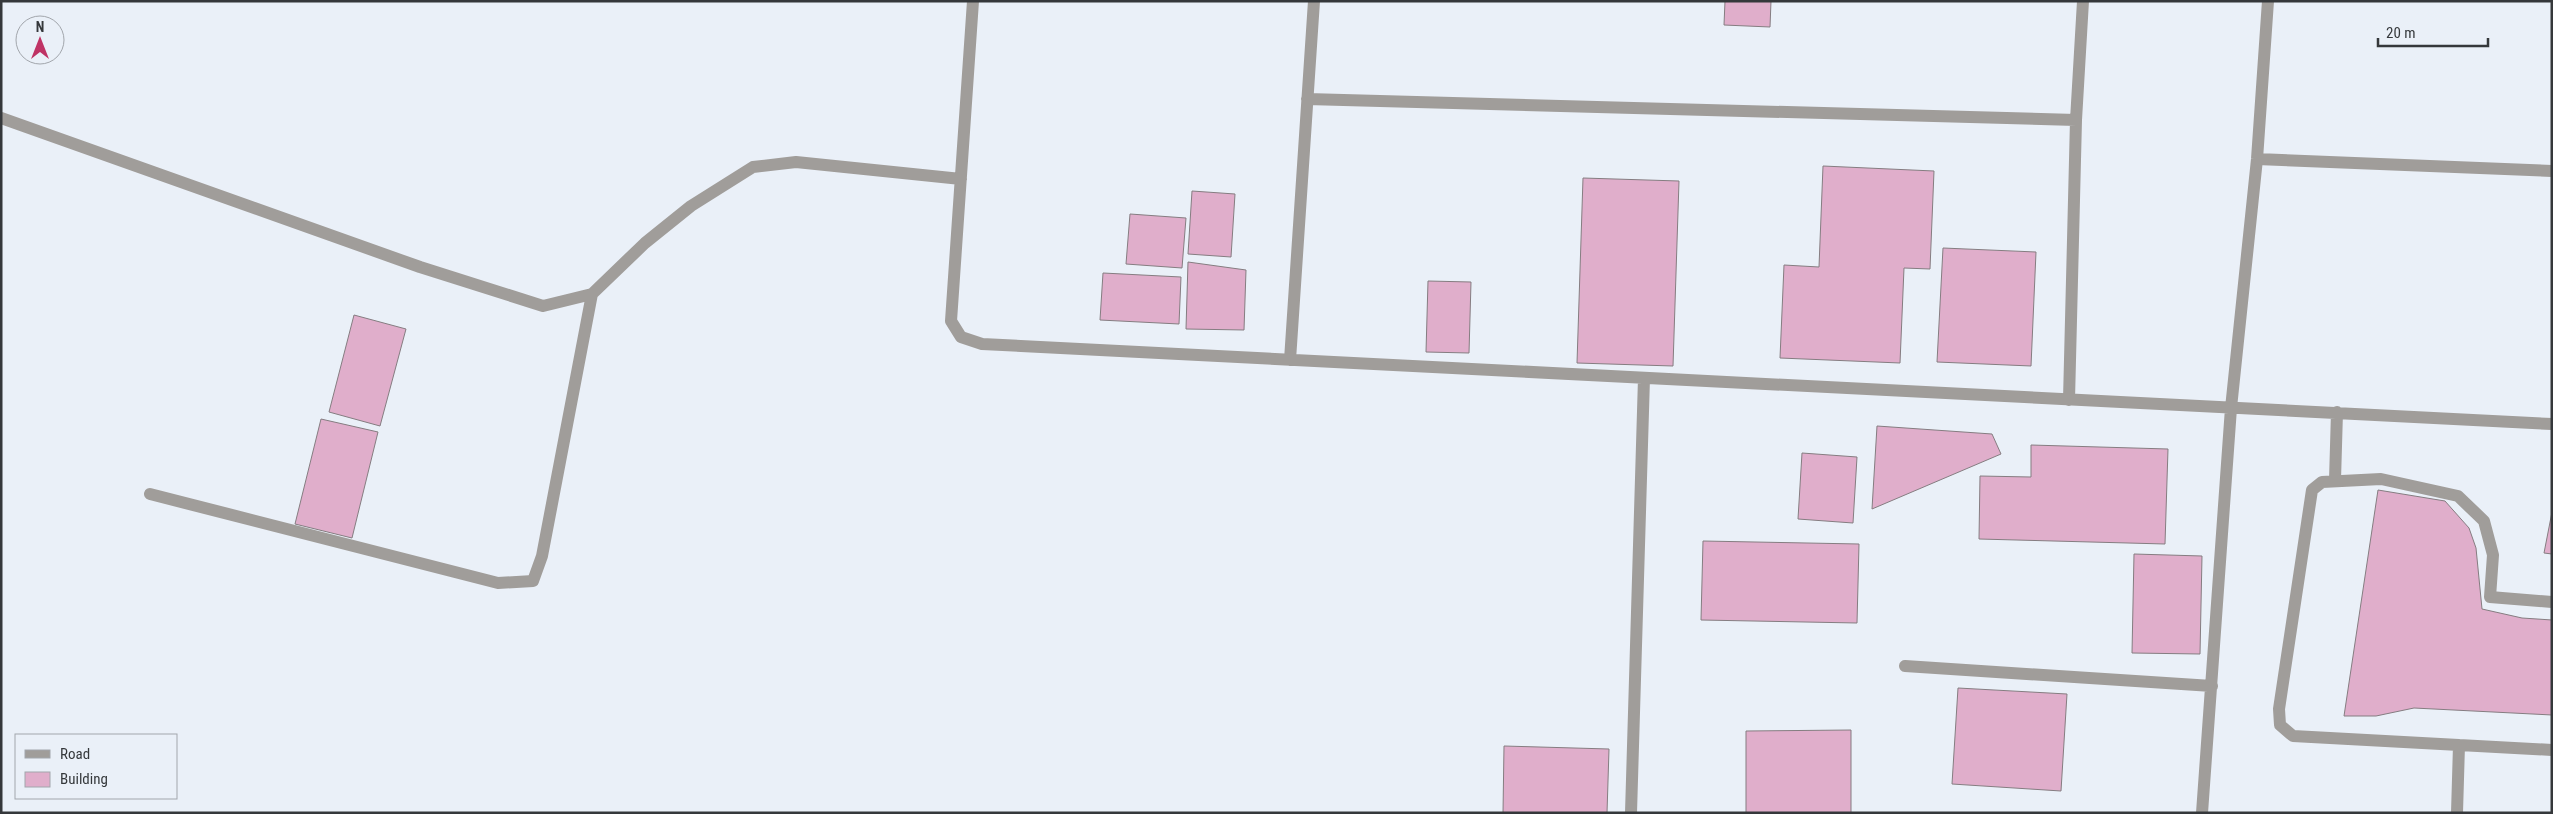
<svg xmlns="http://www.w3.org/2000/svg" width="2553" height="814" font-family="'Roboto Condensed',sans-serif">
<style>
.building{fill:#e0aecb;stroke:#857d81}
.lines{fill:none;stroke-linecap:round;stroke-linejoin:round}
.minor{stroke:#a09d9a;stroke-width:12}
</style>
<rect width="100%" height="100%" fill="#eaf0f8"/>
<path class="building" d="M1725,1H1771L1770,27L1724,25Z
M1823,166L1934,171L1930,269L1904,268L1900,363L1780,358L1784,265L1819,267Z
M1583,178L1679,181L1673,366L1577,363Z
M1192,191L1235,194L1231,257L1188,254Z
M1130,214L1186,218L1182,268L1126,264Z
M1943,248L2036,252L2031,366L1937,362Z
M1188,262L1246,270L1244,330L1186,329Z
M1103,273L1181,277L1179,324L1100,320Z
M1428,281L1471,282L1469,353L1426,352Z
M354,315L406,329L380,426L329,412Z
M321,419L378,432L352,538L295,524Z
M1877,426L1992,434L2001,454L1872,509Z
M2031,445L2168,449L2165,544L1979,539L1980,476L2031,477Z
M1802,453L1857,457L1853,523L1798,519Z
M2378,490L2445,501L2469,528L2476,548L2482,609L2522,618L2552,620V715L2414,708L2376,716H2344Z
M2552,512V554L2544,553Z
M1703,541L1859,544L1857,623L1701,620Z
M2134,554L2202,556L2200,654L2132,653Z
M1958,688L2067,694L2061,791L1952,784Z
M1851,730V813H1746V731Z
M1504,746L1609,749L1607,813H1503Z"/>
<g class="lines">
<path class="minor" d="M973,1L951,321L961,337L982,344L2552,424
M1307,99L2076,120L2083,1
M1,118L420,267L543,306L592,294L645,243L691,206L753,167L796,162L961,179
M2257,159L2552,171
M1290,360L1314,1
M2069,400L2076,120
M2335,480L2337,412
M150,494L498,583L533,581L542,556L592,294
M2552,602L2490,597L2493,555L2484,521L2458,496L2381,479L2322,482L2312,490L2279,709L2280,725L2293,736L2552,750
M1905,666L2212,686
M1631,813L1644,378
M2202,813L2231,408L2257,159L2268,1
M2457,813L2459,745"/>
</g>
<rect width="2553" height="814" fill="none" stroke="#35383b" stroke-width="5"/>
<rect x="15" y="734" width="162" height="65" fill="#eaf0f8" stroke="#a2a6ac"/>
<rect x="25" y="750" width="25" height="8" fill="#a09d9a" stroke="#a2a6ac"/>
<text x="60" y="759" font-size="15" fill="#35383b">Road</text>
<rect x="25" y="772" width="25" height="15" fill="#e0aecb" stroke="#a2a6ac"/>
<text x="60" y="784" font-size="15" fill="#35383b">Building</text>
<g transform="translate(40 40)"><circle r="24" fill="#eaf0f8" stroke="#a2a6ac"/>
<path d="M0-4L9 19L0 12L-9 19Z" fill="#bf3365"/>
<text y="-8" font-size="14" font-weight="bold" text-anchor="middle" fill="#35383b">N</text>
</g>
<path d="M2378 38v8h110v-8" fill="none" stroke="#35383b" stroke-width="2.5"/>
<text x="2386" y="38" font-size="15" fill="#35383b" stroke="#eaf0f8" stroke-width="4" paint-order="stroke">20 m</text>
</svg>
